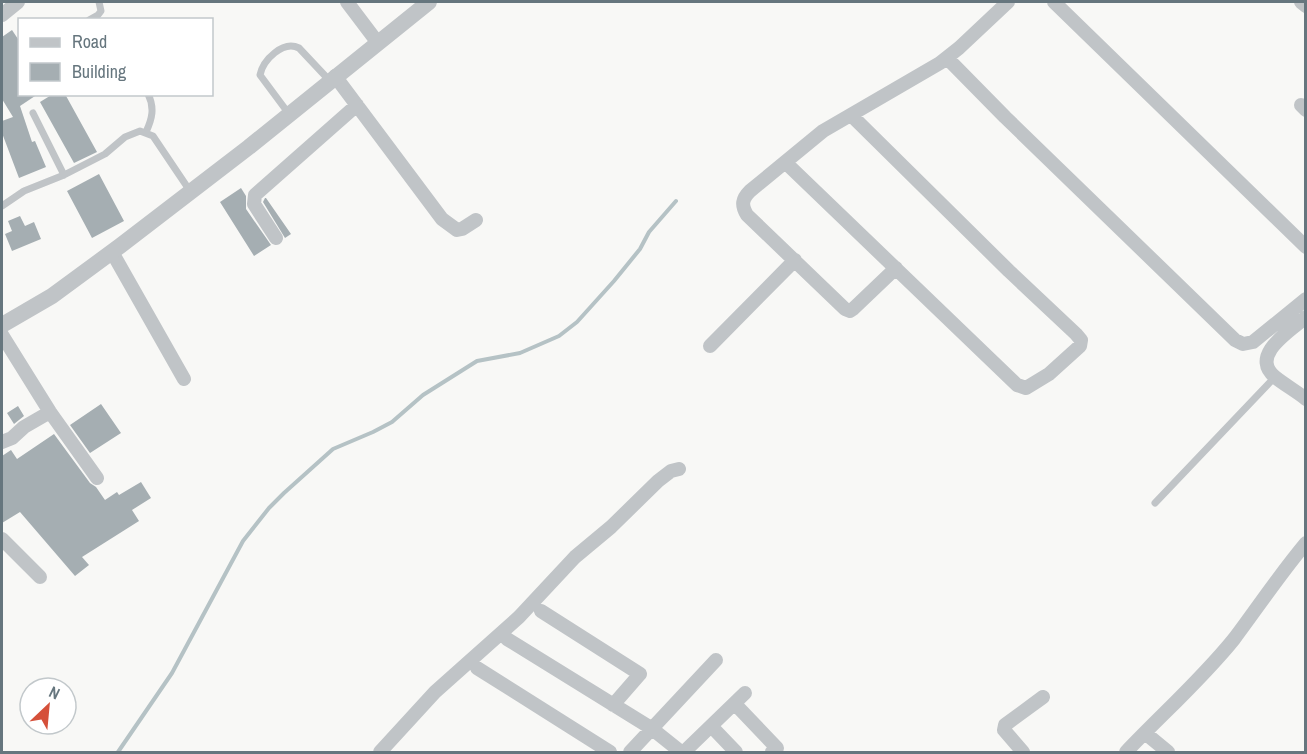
<svg xmlns="http://www.w3.org/2000/svg" width="1307" height="754" font-family="'Archivo Narrow',sans-serif">
<style>
.lines{fill:none;stroke-linecap:round;stroke-linejoin:round}
.stream{stroke:#b5c2c5;stroke-width:4}
.building{fill:#a5aeb2}
.service{stroke:#c0c4c7;stroke-width:7}
.minor{stroke:#c0c4c7;stroke-width:14}
.tertiary{stroke:#c0c4c7;stroke-width:16}
</style>
<rect width="100%" height="100%" fill="#f8f8f6"/>
<g class="lines">
<path class="stream" d="M118,752L172,673L243,541L269,508L284,493L333,449L373,432L392,422L423,395L477,361L520,353L559,336L577,322L614,281L640,249L649,232L676,201"/>
</g>
<path class="building" d="M12,30L20,42V94H38L20,106L32,142L35,141L46,167L19,178L2,133V121L13,117L2,99V37Z
M53,94H65L97,152L74,163L40,102Z
M99,174L124,221L92,238L67,191Z
M241,188L246,196V209L271,245L254,256L220,202Z
M265,198H266L291,234L285,238L263,202Z
M20,216L25,226L34,222L41,239L12,251L5,234L12,231L8,221Z
M101,404L121,433L90,453L70,425Z
M18,406L24,416L14,424L7,413Z
M54,434L90,483L96,487L105,500L117,492L119,495L141,482L151,498L132,510L139,521L82,557L89,565L75,576L20,512L2,523V456L11,450L17,459Z"/>
<g class="lines">
<path class="service" d="M89,20L98,15L101,11L99,2
M33,113L64,175
M289,114L260,75C263,60 283,40 299,48L330,81
M146,132C152,119 155,108 148,94
M2,206L24,191L64,175L105,154L125,137L140,131L153,136L190,191
M1155,503L1275,377"/>
<path class="minor" d="M347,2L378,43
M1054,2L1306,247
M1301,2L1306,6
M2,15L18,2
M947,58L1005,117L1235,340L1243,344L1253,342L1306,299
M335,76L442,219L457,230L462,229L476,220
M1301,105L1306,110
M786,163L1017,385L1026,388L1049,374L1080,346L1081,340L1076,334L1009,271L851,115
M276,238L254,204L255,195L357,105
M112,252L184,379
M896,268L853,309L850,311L845,309L747,215C741,205 742,199 750,191L823,131L940,63L959,48L1008,2
M1306,317C1290,331 1249,355 1275,377C1285,385 1296,391 1306,399
M2,335L50,412L97,478
M710,346L795,260
M2,442L12,438L24,427L50,412
M2,539L40,577
M541,611L640,674L613,705
M507,639L651,728L681,752
M477,668L610,752
M735,704L777,748L772,752
M712,727L736,752
M1145,733L1168,752
M380,752L435,692L519,617L575,557L611,527L658,481L671,471L679,469
M630,752L716,660
M684,752L745,693
M1023,752L1004,730L1005,725L1043,697
M1126,752C1162,714 1201,680 1234,639C1258,607 1280,574 1306,543"/>
<path class="tertiary" d="M2,325L52,296L120,246L249,147L429,2"/>
</g>
<rect width="1307" height="754" fill="none" stroke="#66767e" stroke-width="6"/>
<rect x="18" y="18" width="195" height="78" fill="#ffffff" stroke="#c2c8cb" stroke-width="1.5"/>
<rect x="30" y="38" width="30" height="9" fill="#c0c4c7" stroke="#c2c8cb" stroke-width="1.5"/>
<text x="72" y="48" font-size="18" fill="#66767e">Road</text>
<rect x="30" y="63" width="30" height="18" fill="#a5aeb2" stroke="#c2c8cb" stroke-width="1.5"/>
<text x="72" y="78" font-size="18" fill="#66767e">Building</text>
<g transform="translate(48 706) rotate(26)"><circle r="28" fill="#ffffff" stroke="#c2c8cb" stroke-width="1.5"/>
<path d="M0-4.5L10 22L0 15L-10 22Z" fill="#d5503a"/>
<text y="-9" font-size="16" font-weight="bold" text-anchor="middle" fill="#66767e">N</text>
</g>
</svg>
